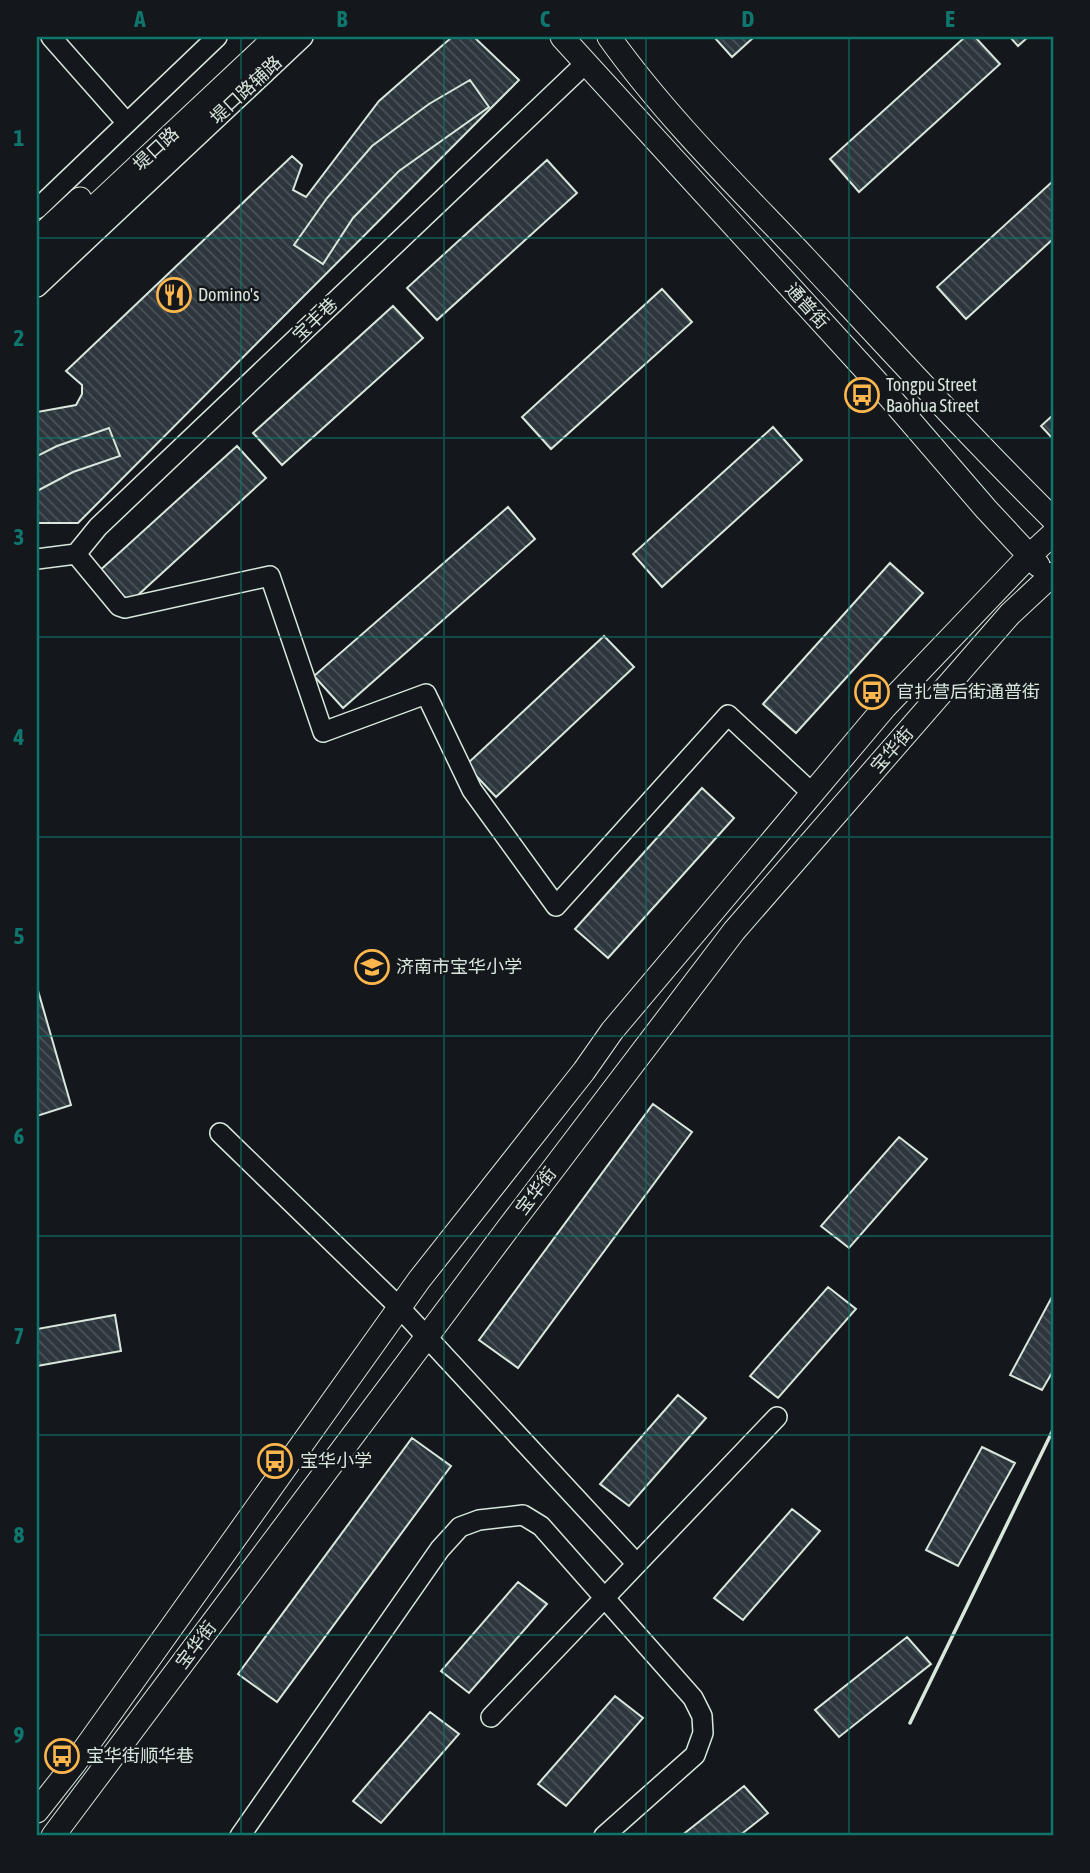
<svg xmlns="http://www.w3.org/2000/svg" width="1090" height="1873" font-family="'Asap Condensed','Noto Sans SC',sans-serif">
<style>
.building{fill:url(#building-back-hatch);stroke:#d8e6dc;stroke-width:2}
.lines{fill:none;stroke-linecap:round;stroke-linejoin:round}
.minor-casing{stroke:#d8e6dc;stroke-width:22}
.major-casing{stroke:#d8e6dc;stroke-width:25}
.minor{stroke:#14181c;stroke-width:19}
.major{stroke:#14181c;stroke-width:23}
.wall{stroke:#d8e6dc;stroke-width:3.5}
.grid{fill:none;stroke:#0f766e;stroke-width:2;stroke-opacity:0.55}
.labels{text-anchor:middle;stroke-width:5;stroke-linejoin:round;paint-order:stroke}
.street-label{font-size:18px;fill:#d8e6dc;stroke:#14181c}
.poi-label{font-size:18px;fill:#d8e6dc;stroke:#14181c;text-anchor:start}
.neatline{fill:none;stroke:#0f766e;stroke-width:2.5}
.grid-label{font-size:23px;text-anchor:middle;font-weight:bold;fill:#0f766e}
</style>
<defs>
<pattern id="building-back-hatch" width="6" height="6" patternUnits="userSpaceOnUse" patternTransform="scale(1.75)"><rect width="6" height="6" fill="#2c363c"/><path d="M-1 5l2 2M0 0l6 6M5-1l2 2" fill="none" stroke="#4a5358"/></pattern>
</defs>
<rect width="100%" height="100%" fill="#14181c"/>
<path class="building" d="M452,37H474L519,80L78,523H37V412L76,405L82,394V385L66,371L292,156L302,165L293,190L306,197L379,101Z
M714,37H754L732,57Z
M965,37H975L1000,64L859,192L830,159Z
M1010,37H1028L1018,46Z
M470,80L489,107L399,171L353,218L323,264L294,245L327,198L372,146L429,104Z
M547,160L577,193L437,320L407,288Z
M1053,181V239L966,319L937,287Z
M662,289L692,322L551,449L522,417Z
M393,306L423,338L282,465L253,433Z
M1053,415V439L1041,426Z
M773,427L802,460L662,587L633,554Z
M109,428L120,456L73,472L37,491V456L57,446Z
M237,446L266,478L126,606L97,573Z
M508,507L535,539L343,708L314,676Z
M890,563L923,593L796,733L763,704Z
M604,636L634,667L496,797L466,765Z
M702,788L734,818L608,958L575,929Z
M37,987L71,1105L37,1116Z
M653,1104L692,1132L518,1368L479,1340Z
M899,1137L927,1159L849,1248L821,1226Z
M828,1287L856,1309L778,1398L750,1376Z
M1053,1295V1371L1042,1390L1010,1375Z
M115,1315L121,1351L37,1366V1329Z
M678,1395L706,1418L629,1506L600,1484Z
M412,1438L451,1466L277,1702L238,1674Z
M982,1447L1015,1463L958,1566L926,1550Z
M792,1509L820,1531L743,1620L714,1598Z
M518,1582L547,1604L469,1693L441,1671Z
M907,1637L931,1664L839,1737L815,1710Z
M615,1696L643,1718L566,1806L538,1784Z
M430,1712L459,1734L381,1823L353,1801Z
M744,1786L768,1813L739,1836H681Z"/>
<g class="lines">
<g class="minor-casing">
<path id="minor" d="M51,37L127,123
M37,209L217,37
M37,287L303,37
M76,554L119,606L125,608L270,576L323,732L426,694L472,790L556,906L728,715L812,793
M37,559L76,554L98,527L586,63
M220,1133L400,1308L636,1563
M491,1717L777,1417
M240,1836L440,1549L460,1527L479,1520L523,1515L541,1526L693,1698L702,1716L703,1733L695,1755L604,1836"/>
</g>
<g class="major-casing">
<path id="major" d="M562,37L874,379L986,509L1038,565
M609,37C666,117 738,187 805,258C887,346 968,435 1053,519
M37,239L80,199
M37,261L276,37
M37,1811L74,1764L419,1280L584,1071L612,1031L885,707L1029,556L1053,534
M53,1836L509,1227L734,931L1010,614L1053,574"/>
</g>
<use href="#minor" class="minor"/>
<use href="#major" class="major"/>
<path class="wall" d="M910,1723L1053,1430"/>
</g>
<path class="grid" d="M241,37V1836M444,37V1836M646,37V1836M849,37V1836M37,238H1053M37,438H1053M37,637H1053M37,837H1053M37,1036H1053M37,1236H1053M37,1435H1053M37,1635H1053"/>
<defs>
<g id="restaurant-ring" transform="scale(1.75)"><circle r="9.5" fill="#14181c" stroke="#ffb74d" stroke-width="1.5"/><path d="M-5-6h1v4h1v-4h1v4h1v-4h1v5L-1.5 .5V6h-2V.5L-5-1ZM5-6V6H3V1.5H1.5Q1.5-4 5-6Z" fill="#ffb74d"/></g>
<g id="bus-ring" transform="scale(1.75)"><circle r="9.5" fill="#14181c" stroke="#ffb74d" stroke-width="1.5"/><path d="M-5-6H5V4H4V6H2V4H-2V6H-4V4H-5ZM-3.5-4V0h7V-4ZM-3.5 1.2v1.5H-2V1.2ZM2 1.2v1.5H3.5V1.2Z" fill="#ffb74d"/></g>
<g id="school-ring" transform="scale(1.75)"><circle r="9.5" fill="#14181c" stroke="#ffb74d" stroke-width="1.5"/><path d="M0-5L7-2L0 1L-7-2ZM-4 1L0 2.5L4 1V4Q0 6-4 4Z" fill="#ffb74d"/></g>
</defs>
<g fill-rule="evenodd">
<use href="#restaurant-ring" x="174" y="295"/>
<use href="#bus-ring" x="862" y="395"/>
<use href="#bus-ring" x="872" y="692"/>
<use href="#school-ring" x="372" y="967"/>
<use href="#bus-ring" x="275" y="1461"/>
<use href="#bus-ring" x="62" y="1756"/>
</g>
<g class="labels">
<g class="street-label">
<text transform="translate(246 90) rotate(-43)" y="6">堤口路辅路</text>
<text transform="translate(156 149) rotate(-43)" y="6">堤口路</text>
<text transform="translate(807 306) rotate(48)" y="6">通普街</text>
<text transform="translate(315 320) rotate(-44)" y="6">宝丰巷</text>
<text transform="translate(892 750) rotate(-49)" y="6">宝华街</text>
<text transform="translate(536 1191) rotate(-53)" y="6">宝华街</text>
<text transform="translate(196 1645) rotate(-53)" y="6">宝华街</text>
</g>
<g class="poi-label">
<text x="198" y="301">Domino's</text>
<text x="886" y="391">Tongpu Street<tspan x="886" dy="21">Baohua Street</tspan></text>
<text x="896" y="698">官扎营后街通普街</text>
<text x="396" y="973">济南市宝华小学</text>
<text x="300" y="1467">宝华小学</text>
<text x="86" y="1762">宝华街顺华巷</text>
</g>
</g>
<rect width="1090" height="1873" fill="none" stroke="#14181c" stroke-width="77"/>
<rect x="38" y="38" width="1014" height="1796" class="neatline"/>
<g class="grid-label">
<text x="140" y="27">A</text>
<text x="342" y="27">B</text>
<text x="545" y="27">C</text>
<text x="748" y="27">D</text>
<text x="950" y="27">E</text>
<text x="19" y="146">1</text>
<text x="19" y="346">2</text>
<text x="19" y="545">3</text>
<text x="19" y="745">4</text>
<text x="19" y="944">5</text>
<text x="19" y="1144">6</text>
<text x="19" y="1344">7</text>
<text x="19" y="1543">8</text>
<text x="19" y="1743">9</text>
</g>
</svg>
